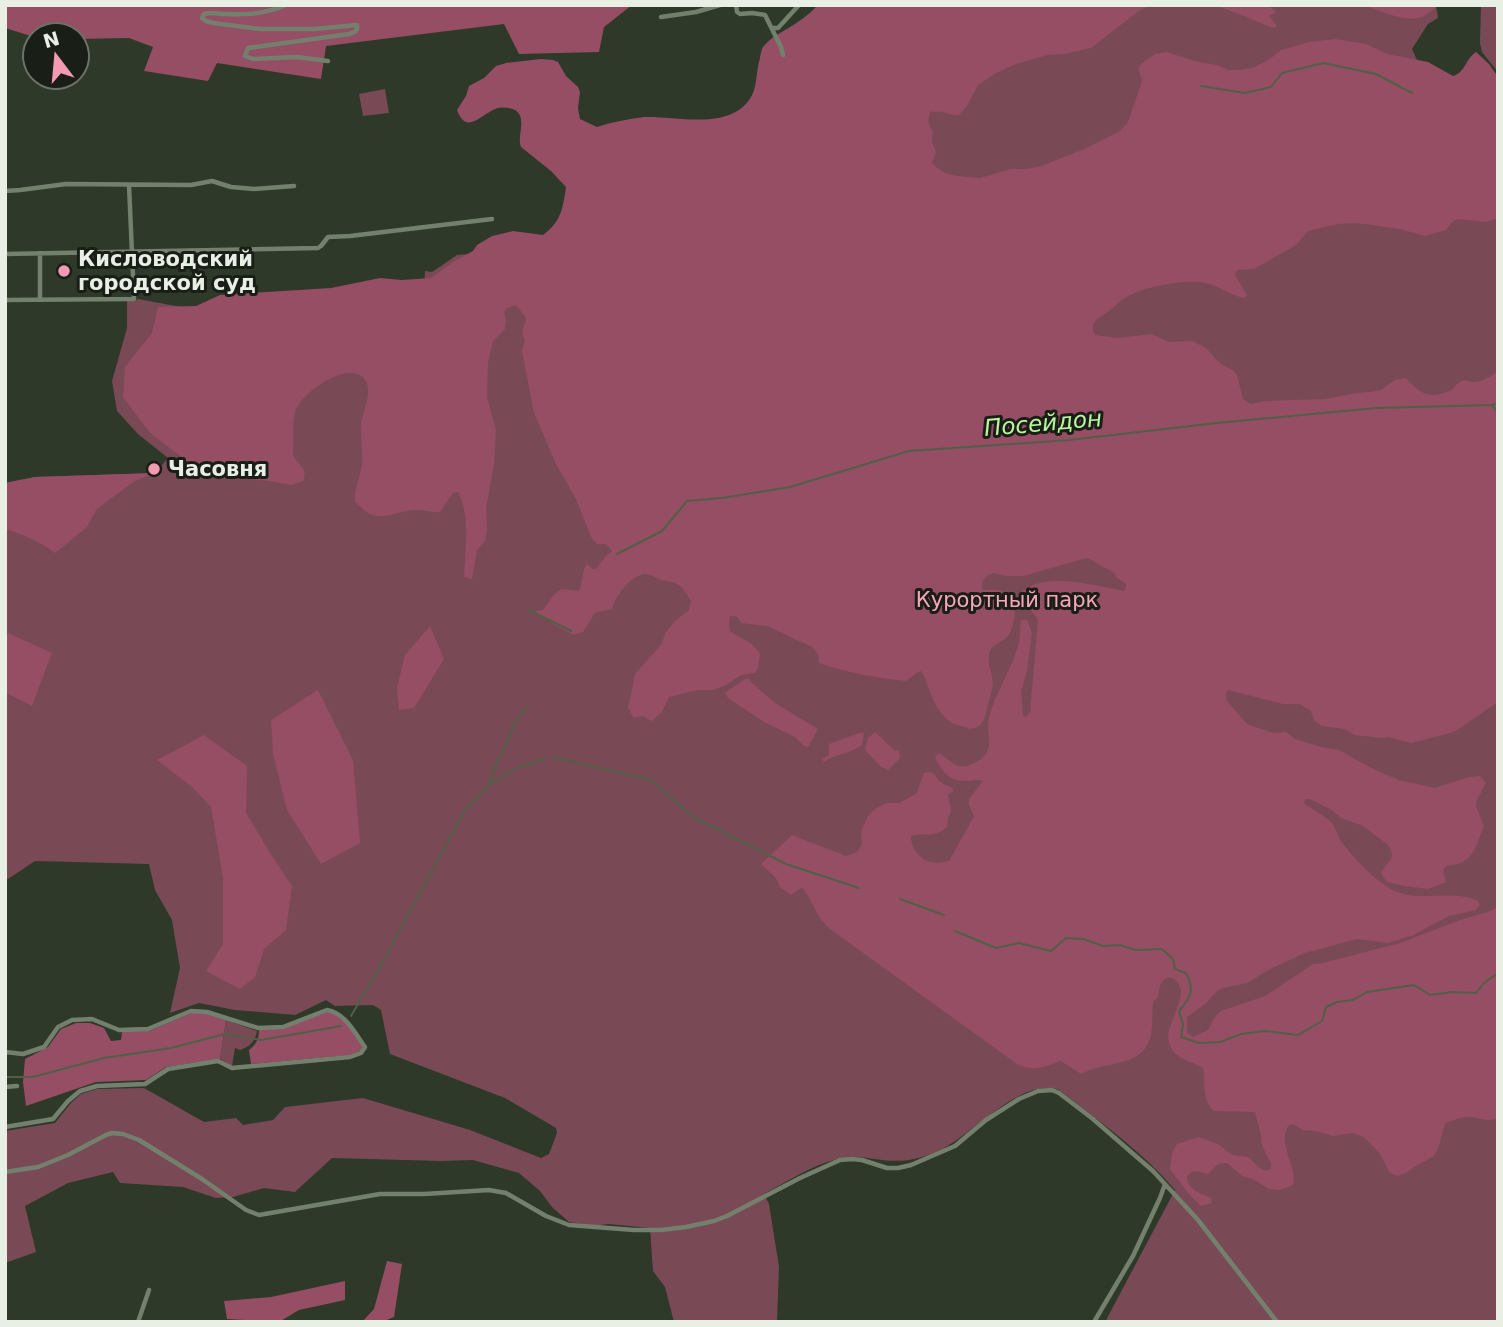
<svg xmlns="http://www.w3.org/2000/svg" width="1503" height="1327" font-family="'DejaVu Sans',sans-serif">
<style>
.green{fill:#7a4956}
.forest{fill:#954e63}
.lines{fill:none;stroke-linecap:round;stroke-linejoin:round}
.stream{stroke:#506048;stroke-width:2}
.minor{stroke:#74806e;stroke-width:4.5}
.poi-dot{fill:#f19ab1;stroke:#191e17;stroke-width:2.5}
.labels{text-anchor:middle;stroke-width:6;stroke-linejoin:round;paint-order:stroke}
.poi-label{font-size:21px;font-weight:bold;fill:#e8efe5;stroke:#191e17;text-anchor:start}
.park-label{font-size:21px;fill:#f9a6bc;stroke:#191e17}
.water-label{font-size:23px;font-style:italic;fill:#bbf59f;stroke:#191e17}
</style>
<rect width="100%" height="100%" fill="#2e3929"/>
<path class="green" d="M1129,5H1436L1438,18L1428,24L1412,49L1422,71L1498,100V1322H1105L1175,1190C1142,1151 1099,1121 1059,1090C1021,1077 974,1133 942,1149C916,1161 903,1163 874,1159C866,1158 856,1156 848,1157C818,1161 790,1180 764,1194L769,1204L779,1267L777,1322H674L665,1287L653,1271L650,1228L609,1224L592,1226L569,1222L552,1207L540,1191L519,1173L473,1160L441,1161L332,1158L295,1192L264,1188L233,1197L216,1198L183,1187L120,1183L113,1172L68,1183L25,1206L36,1252L5,1263V1131L55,1123L71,1103L81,1094L97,1089L144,1088L204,1122L236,1118L243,1125L273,1120L285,1107L363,1098L470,1130L541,1158L549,1154L557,1133L556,1128L505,1098L390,1054L381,1010L373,1005L335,1006L326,1000L295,1015L235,1010L199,1003L170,1013L180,968L172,920L155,890L149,864L35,861L5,881V483L35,477L155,473L168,458L138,434L117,411L112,381L127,328V301H135L138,299L209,312L424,287L425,271L432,272L457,255L653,238Z
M1481,5H1498V72L1482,52L1480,43Z
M385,89L389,113L363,116L359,94Z
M226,1020L257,1031C255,1041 251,1046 240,1050L235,1048L232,1066L220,1059Z"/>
<path class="forest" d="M5,5H632L604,27L599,52L519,54L504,24L326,46L321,79L217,63L208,81L144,71L153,47L129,38L77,39V35H35V37L31,36L5,28Z
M818,5H1151L1140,10L1091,48L1065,54L1048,55L1016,64L996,73L978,85L967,106L959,115C952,116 949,113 942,112C938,111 935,113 930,111L928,122L933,132L932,142L936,152L932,163L936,167L945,173L957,176L980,178L1011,169H1028L1041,166L1082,150L1120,131L1128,122L1141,84L1142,79L1138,69L1141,64L1155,54L1166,52L1199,62L1217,65L1228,70H1240L1252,68L1267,61L1281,50L1309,42L1335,39L1366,44L1387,54L1428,62L1453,76C1466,72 1465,59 1476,52L1489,64L1498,77V218L1486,222L1458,219L1453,221L1446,230L1425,236L1400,229L1356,223L1338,224L1308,231L1296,245L1254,269L1237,270L1235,275L1247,295L1245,298C1229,296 1217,283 1200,282C1179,280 1144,287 1126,297C1120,300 1115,307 1109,311C1100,317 1088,322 1095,335L1117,338L1152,334L1169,342L1192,341L1206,348L1221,364L1233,370L1237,375L1243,399L1250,404L1266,401L1325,399L1357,393L1370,392L1381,390L1395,380L1406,378C1419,393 1429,400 1449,391C1454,389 1456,383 1462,381C1467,380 1467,381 1473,382C1482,382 1490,377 1498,371V702L1454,732L1411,743L1388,737L1380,738L1355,735L1344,729L1322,726L1315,721L1310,710L1299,704H1283L1228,690L1226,693L1227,701L1247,724L1273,733L1286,732L1295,739L1321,747L1339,750L1373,769L1399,780L1435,788L1469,777L1480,776L1486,783L1477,800L1476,806L1484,826C1475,848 1474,864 1446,866L1443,870L1446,882L1428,889L1404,886L1387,882L1383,877L1381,872L1391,859L1392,854L1390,848L1387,844L1363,826L1341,818L1332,810L1310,799H1305L1304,803C1312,810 1323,814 1331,822C1336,827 1337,835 1341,841C1354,859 1377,883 1397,892C1423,902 1453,889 1478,901L1480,905L1476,910L1449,916L1411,936L1388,943L1357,939L1305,953L1270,969L1247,983L1223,988L1217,991L1205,1004L1187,1017V1033L1193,1037L1208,1030L1215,1017L1221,1011L1265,996L1313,964L1323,963L1400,943L1463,919L1488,912L1498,907V1118C1485,1123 1480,1117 1468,1117C1460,1117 1452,1121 1445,1123L1439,1146L1434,1156L1414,1167L1406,1173L1397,1176L1389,1172L1380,1154L1364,1137L1352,1133L1333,1136L1315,1131L1303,1130L1293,1124L1288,1126C1277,1146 1298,1166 1293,1185L1280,1190L1269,1189L1253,1179L1242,1176L1227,1163H1221L1216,1166L1208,1174C1199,1172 1194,1168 1187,1176C1187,1190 1200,1193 1211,1198L1212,1203L1201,1206L1188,1193L1170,1169L1172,1153L1177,1144L1199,1137L1218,1144L1232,1155L1248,1157L1261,1169L1266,1171L1271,1169V1163L1262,1146L1261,1135L1255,1112L1214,1111C1201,1100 1206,1083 1203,1068C1185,1058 1168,1058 1168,1033C1171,1022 1182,1000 1181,990C1180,981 1169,972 1162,982C1159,985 1159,993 1158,998L1153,1001C1152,1012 1153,1024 1151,1035C1145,1063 1117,1062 1097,1068C1091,1069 1086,1072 1081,1074L1061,1061C1043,1067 1035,1072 1017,1064L830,929L821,920L804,889L801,888L791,895L780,887L776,878L761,864L792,835L846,856L857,852L862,844L861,832L863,826L868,816L876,808L887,803H899L916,794L924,773C937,770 933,776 941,782C946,787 950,784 954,791L948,794L951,812L948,818L947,827C933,839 926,832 911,836C911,848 920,860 931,862C937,864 944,862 949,861L974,816L969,805V799L983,781C976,779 972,781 965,781C950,782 940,770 935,757L939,753C956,764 959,774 981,759C996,748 985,733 989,718C995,692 1013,668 1019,642C1020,635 1020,627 1021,620H1027L1032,633L1027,671L1021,692L1023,716L1026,717L1030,712L1038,620L1022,597L1023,591C1047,571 1097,586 1125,591L1126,584L1116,577L1113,572L1087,558L1023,576H1006L994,573L988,575L982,582V590C989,590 997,589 1004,592C1019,600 1016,626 1007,637C1001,643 993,644 990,651C986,663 993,673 993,685L984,720C980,726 977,728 970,729C963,725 955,726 949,721C940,714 934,703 930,692C927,685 926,678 921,671L918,672L906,681C877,678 847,673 819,663L818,654L812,647L767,626L741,623C739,618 736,615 730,616L729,627L731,632L752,644L760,654L758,668L755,673L741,675L726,685L714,690H698L669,697L662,712L652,721L642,716L634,718L628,708L635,674L661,645L666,632L675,621L689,610L691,601C686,593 681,584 672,582C668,581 664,581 661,580C655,578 651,574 645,574C631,575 615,596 612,609L595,613L583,632L574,635L555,625L535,611L543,610L553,596L561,589L579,591C584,581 580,574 587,564L593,569H596L606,556L612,551L606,544H597L591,537L576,499L556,464L534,413L522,351L525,340C519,332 525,326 526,318L516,305L507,308L504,312L506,320L505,329L493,341L488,363L487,397L496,430L494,464L486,508L487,530L485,541L477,550L472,579L464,577C465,550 471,517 458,492L453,493L440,512C432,513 425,510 417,510C401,509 383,522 368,513C363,510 359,505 355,502C354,489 360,477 362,465C363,452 361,440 361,427C361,414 374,392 365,380C349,358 300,394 295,412C292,425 294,441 293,455C297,465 309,468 303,481L292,485L269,481L231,477L188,462L150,433L123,397L125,367L152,333L158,307L196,306L220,295L331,288L380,278L402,280L431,278L453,262L473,251L477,245L492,236L513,231L543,235C561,222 563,208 566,187L551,171L521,147C517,137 525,123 519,114C517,110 513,109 509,108C504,107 497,107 493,110C479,117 466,134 457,110L466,96L469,86L484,78L496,66L506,63L541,59L553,60L558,62L566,76L578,87L580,92L578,108L580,119L597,127C612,122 628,119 644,117C672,116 713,127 739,110C760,95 754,78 760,58C760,56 762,48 763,47C772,35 791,28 802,19C808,15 813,10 818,5Z
M1216,5H1268L1275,11V13L1269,16L1277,26L1273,28Z
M1363,5H1438C1434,9 1429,13 1424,16C1408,24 1380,11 1363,5Z
M155,473L135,481L110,499L96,510L87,527L55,553C39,541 24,535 5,529V483L35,477Z
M430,626L444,659L414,708L399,710L397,688L405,655Z
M8,633L52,653L32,706L5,692V635Z
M745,679H749L751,682L775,703L818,729L808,747L804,746L795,737L764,722L728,698L725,693Z
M318,690L353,760L360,843L321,864L287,810L273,754L271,720Z
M875,732L895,751L899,750L900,758L888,770L881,767L865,750L868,738Z
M859,733H864L862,745C850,754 835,754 824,762L822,759L829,755V744Z
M204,735L247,766L246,813L272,856L292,886L286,930L264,949L255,977L240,989L206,971L223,944V877L211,807L192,787L157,760Z
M327,1012C344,1014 353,1034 363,1047L360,1051L350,1055L251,1064L249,1050C257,1044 259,1038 259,1029L284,1028Z
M192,1013H207L226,1020L220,1059L166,1067L146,1080L96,1082L26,1106L23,1082L25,1059L48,1047L61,1029L76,1023H90L104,1028L111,1041L121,1040L122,1031H149Z
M387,1261L402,1264L394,1317L382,1322H362L374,1309Z
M345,1281V1300L299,1310L279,1322L227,1319L224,1301L271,1297Z"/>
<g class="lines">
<path class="stream" d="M1201,86L1245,93L1271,87L1282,73L1323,63L1376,74L1412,93
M1493,406L1498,414
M617,554L662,531L687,501L722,498L790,487L909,451L1069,440L1217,423L1376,408L1492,405L1498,403
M529,610L571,631
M553,757L651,780L693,817L786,864L859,888
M490,783L498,760L508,741L514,724L528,706
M900,899L944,915
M955,931L996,948L1019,943L1051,951L1066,938L1083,939L1103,946L1120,945L1136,950L1162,949L1173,959L1175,969L1186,973C1195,990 1191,997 1179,1011L1183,1024L1181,1037L1199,1043L1220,1042L1241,1034L1265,1031L1298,1035L1322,1021L1326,1007L1337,1002L1353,1000L1367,992L1414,985L1430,995L1452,992L1476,993L1484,983L1498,973
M351,1016L381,965L465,810L490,784L517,768L545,759
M5,1077H33L104,1058L171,1048L225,1034L261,1040L341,1026"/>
<path class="minor" d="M286,5C261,16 237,15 210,13L204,14L202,18L206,21L213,23L260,29H314L357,25C358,31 355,32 349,34L248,48L245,56L253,59L297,57L328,61
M736,5L737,12L740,14L752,13L765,15L781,47L783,55
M661,17L696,12L720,5
M772,28H778L799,5
M5,191L20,190L66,184L191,185L212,181L231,187L254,189L294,186
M40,253V300
M5,254L318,248L321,246L328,237L350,236L492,219
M5,300L134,299L129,185
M5,1052L23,1054L44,1047L58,1027L72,1020L92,1019L119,1030L148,1029L191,1011L207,1012L258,1028L283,1027L327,1010C345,1013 355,1033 365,1047L361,1053L350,1057L232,1068L218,1061L168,1069L145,1084L97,1086L80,1091L68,1101L53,1119L5,1127
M5,1087L17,1086
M5,1172L38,1167L68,1155L106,1135L112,1133L123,1134L139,1140L202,1179L246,1210L259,1215L380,1194H424L489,1190L506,1193L546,1216L569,1225L634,1230H661L686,1227L714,1221L727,1216L800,1178L840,1160L852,1159L862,1160L887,1168H898L911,1165L955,1146L986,1120L1019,1099L1038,1091L1052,1090L1059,1093L1093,1119L1153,1171L1198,1220L1277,1322
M138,1322L149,1290
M1094,1322L1133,1256L1160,1198L1165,1184"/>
</g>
<g class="poi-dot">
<circle cx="64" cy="271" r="7"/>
<circle cx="154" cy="469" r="7"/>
</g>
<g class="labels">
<g class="poi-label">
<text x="78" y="266">Кисловодский<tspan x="78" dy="24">городской суд</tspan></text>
<text x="168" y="476">Часовня</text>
</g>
<g class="park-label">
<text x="1007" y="607">Курортный парк</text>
</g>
<g class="water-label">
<text transform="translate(1043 423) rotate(-5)" y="8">Посейдон</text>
</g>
</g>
<rect width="1503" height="1327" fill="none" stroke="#e8efe5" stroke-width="14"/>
<g transform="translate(56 56) rotate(344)"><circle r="33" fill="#191e17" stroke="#6c7269" stroke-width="2"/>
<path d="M0-5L12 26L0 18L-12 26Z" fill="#f19ab1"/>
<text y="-10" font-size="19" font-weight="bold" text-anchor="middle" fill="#e8efe5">N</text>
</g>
</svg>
